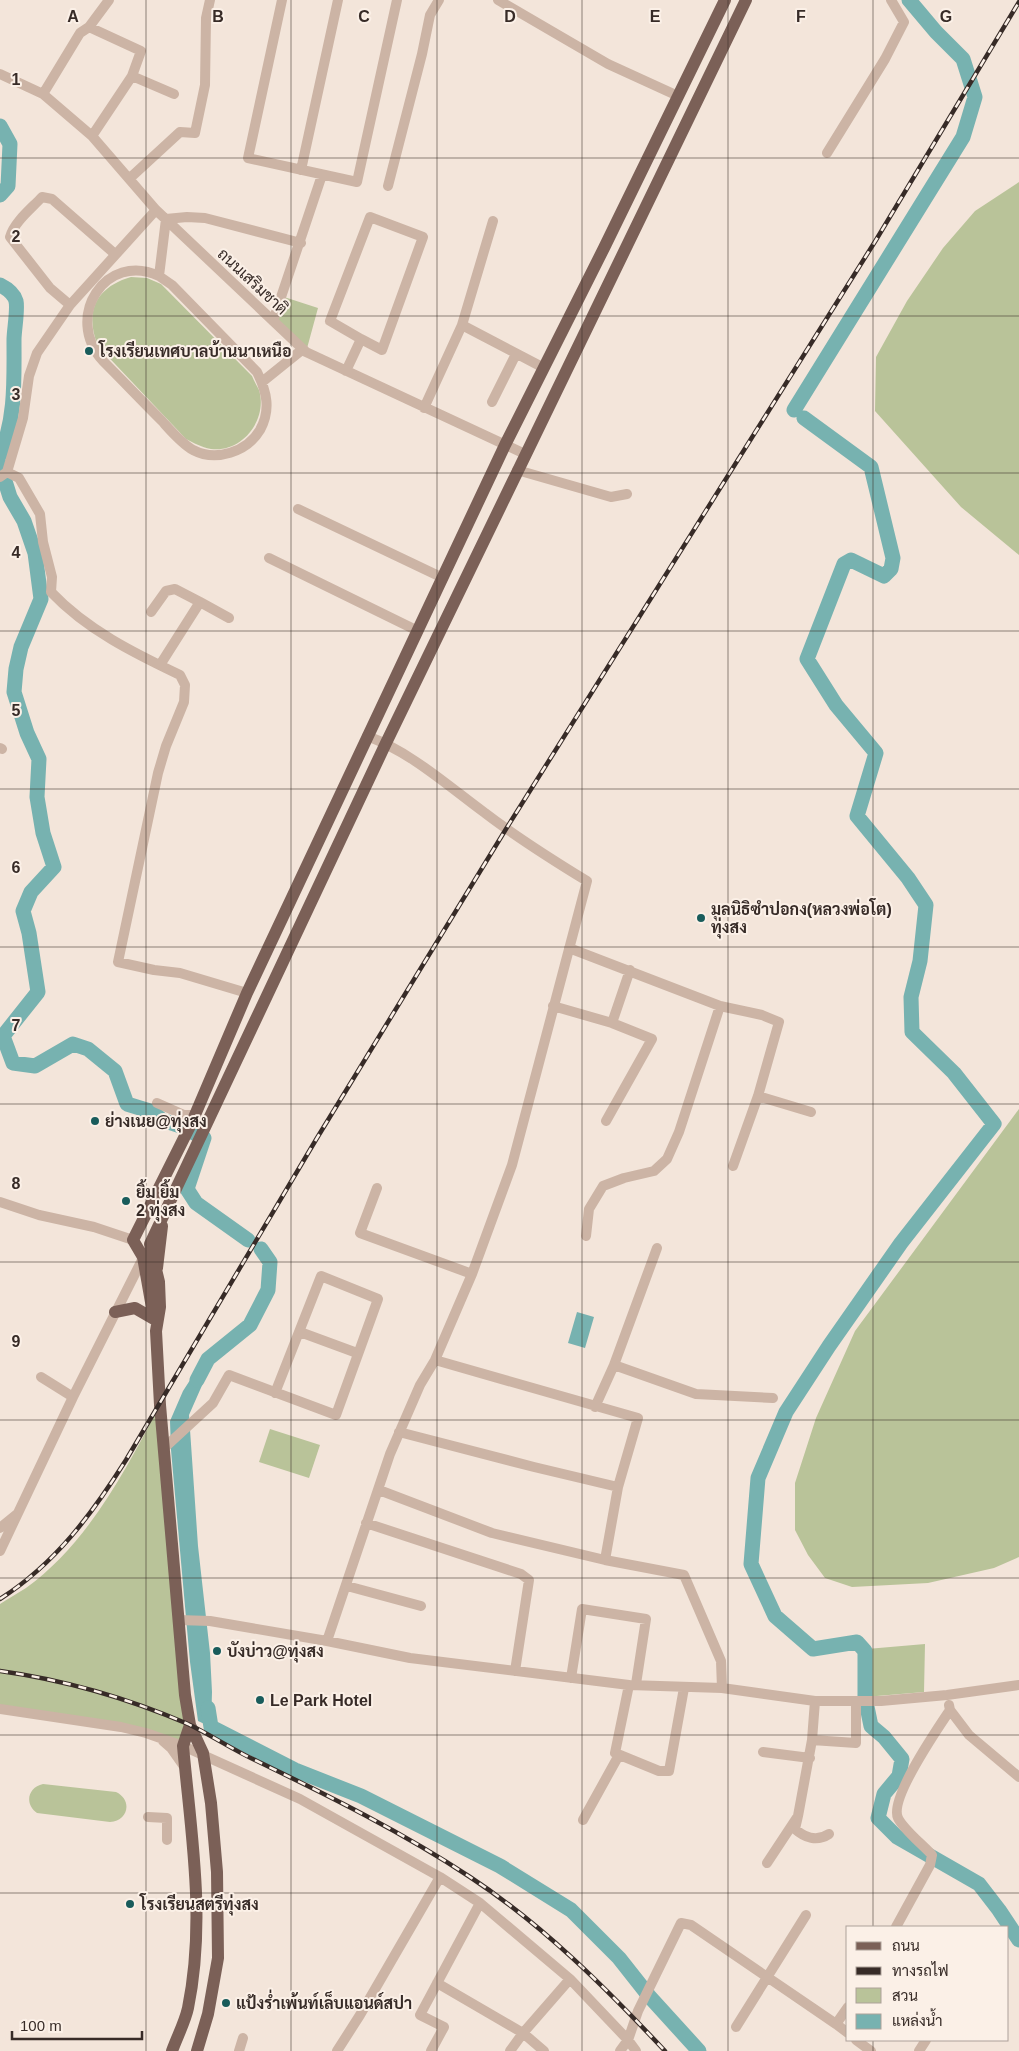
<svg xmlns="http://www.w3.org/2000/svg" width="1019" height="2051" font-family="Helvetica,Sarabun,sans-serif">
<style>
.green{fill:#b9c399}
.water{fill:#77b2b0}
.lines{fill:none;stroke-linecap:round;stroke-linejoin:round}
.river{stroke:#77b2b0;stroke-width:15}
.minor{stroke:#ccb4a5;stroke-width:10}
.major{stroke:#7b6057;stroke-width:12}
.rail-casing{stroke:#372b27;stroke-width:4.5}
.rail{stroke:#fbf0e7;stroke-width:2.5;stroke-dasharray:8;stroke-linecap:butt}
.grid{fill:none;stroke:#372b27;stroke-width:1;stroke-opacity:0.55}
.poi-dot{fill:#195c5b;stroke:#fbf0e7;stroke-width:2}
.labels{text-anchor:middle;stroke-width:4;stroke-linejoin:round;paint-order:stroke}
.street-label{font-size:16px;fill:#372b27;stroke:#fbf0e7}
.poi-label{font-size:16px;font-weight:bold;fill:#372b27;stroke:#fbf0e7;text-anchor:start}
.grid-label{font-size:16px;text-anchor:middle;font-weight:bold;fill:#372b27;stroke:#fbf0e7;stroke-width:4;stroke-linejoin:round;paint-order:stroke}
</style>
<rect width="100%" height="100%" fill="#f3e5da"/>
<path class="green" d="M1019,182V555L961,507L875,411L876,357L907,301L943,248L975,211Z
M131,277L147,278L161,284L252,376C254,381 257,386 259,390C268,420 242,453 211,449C201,447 194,443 186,439L98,346C84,312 96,287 131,277Z
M281,296L318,308L306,352L273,321Z
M1019,1109V1557L994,1568L928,1583L852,1587L825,1578L808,1555L795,1530V1483L816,1418L855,1331Z
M160,1405L190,1725L183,1746L146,1733L0,1709V1604C9,1598 18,1593 26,1588C88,1543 125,1471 160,1405Z
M270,1429L320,1445L309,1478L259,1462Z
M925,1644L924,1692L865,1697L867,1649Z
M43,1784L116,1792C133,1800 128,1821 110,1822L37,1813C24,1804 28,1787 43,1784Z"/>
<path class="water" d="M577,1312L594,1317L585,1348L568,1343Z
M203,1360L211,1365L189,1415L198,1546L210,1653L212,1692L211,1727L198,1721L190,1662L171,1450L170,1421L183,1391Z"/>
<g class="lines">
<path class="river" d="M0,126L10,144L8,186L0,195
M0,285C6,288 14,294 16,301C18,310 14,330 14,340C14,379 16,419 0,455
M794,410L963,137L975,97L963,59L936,32L909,0
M804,418L871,467L893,558L891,569L884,576L851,560L844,564L807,659L836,705L876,753L857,816L908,878L926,905L920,961L911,997L912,1032L954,1073L994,1124L901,1243L829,1346L786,1412L758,1478L751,1564L775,1616L813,1649L857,1642L865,1651V1697L871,1726L884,1737L902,1759L899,1776L884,1794L878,1818L897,1837L979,1884L999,1910L1019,1940
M0,465L10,497L24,521L35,553L41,599L21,647L16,669L14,692L27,733L39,759L37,797L43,833L54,867L31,892L23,911L29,933L38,992L3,1036L13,1063L35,1066L73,1044L88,1049L115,1071L127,1104L153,1112L162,1120L180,1126L204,1138L187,1189L196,1203L248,1240
M197,1380L208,1359L250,1325L268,1290L270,1262L261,1249
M208,1708L211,1727L295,1770L361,1796L500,1866L571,1910L619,1958L649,1996L699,2051"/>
<path class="minor" d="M282,0L248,158L357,182L397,0
M498,0L608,64L678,96
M89,27L141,51L132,76
M0,74L43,94L92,136L156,210L306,352L525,454
M43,94L80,33L89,27L109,0
M92,136L132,76L174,94
M827,153L885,59L904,22L891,0
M301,170L338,0
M130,178L180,132L195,133L205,85L206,18L210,0
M388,186L422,54L430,15L439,0
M493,221L462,325L544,368
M159,276L172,285L257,372C267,392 271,410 260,430C247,452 216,462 193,450C181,443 171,431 162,421C142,401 123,381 103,361C63,317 106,251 159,276L166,219L187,217L205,218L301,243
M70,305L50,288L10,237C14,222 32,208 42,197L52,199L115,254
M273,321L322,175
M346,371L361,339L330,321L370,217L423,237L382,350L361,339
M262,382L303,349
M492,402L516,354
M424,408L462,325
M517,470L611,497L627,494
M7,472L19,478L40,514L43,542L52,577L51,592C87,630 134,653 180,675L185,685L184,702L166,746L158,773L118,962L154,970L180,973L247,993
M0,477L7,472L23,418L29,376L37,353L70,305L156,210
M298,509L443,578
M269,558L418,631
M151,612L166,591L175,589L200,602
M160,665L200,602L229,618
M0,748L2,749
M569,948L720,1006L762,1015L779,1022L758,1096L733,1166
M553,1006L612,1023L652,1039L606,1121
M612,1023L630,970
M758,1096L811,1112
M157,1103L184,1115H194
M377,1188L360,1233L472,1274
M0,1202L39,1215L94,1227L133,1240
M586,1236L589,1209L603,1186L624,1178L654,1171L667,1159L679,1132L720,1006
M300,1332L357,1353
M435,1360L638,1418L618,1487L605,1560
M614,1365L696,1394L773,1398
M41,1377L73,1397
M595,1407L614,1365L657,1248
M399,1432L534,1467L618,1487
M163,1449L213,1403L229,1375L336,1415L378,1299L321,1276L275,1393
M379,1490L492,1533L605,1560L684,1575L721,1661L722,1688
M366,1523L521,1574L529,1580L515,1671
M0,1528L17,1514
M0,1551L73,1397L144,1256
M347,1586L421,1606
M178,1620L210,1621L327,1641L410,1658L629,1685L722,1688L815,1701H881L947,1695L1019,1685
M327,1641L390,1454L420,1385L435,1360L472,1274L512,1165L587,881C551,859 519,839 485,813C448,786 411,752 367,736
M571,1678L582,1609L646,1619L636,1684
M629,1685L615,1753L659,1771H669L684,1688
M949,1705L950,1710L969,1735L1019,1777
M0,1709L121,1727L146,1733L183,1746L300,1799L440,1877
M812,1740L856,1743V1701
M163,1741L171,1748L185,1768
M763,1752L810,1758
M798,1816L812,1740L815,1701
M148,1817L167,1818V1840
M583,1820L619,1755
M767,1863L798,1816L795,1829C805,1838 817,1842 829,1834
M896,1927L930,1865L932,1855C923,1845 903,1829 898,1818C889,1799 938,1728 950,1710
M437,1983L523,2033L570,1979L628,2040L636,2051
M836,2024L848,2033
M736,2027L806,1915
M856,2040L871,2051
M239,2051L243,2038
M337,2051L360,2015L440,1877L480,1903L570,1979
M431,2051L444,2027L420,2015L480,1903
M510,2051L523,2033L544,2051
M620,2051L628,2040L638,2011L681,1923L691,1925L836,2024L848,2007
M919,2051L926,2040"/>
<path class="major" d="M157,1268L162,1226
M115,1312L135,1308L154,1319
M154,1319L143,1257L133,1240L192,1122L247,993L505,445L604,248L725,0
M172,2051C177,2037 185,2022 188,2008C206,1920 191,1834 183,1746L190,1725
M197,2051L208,2014L218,1958L217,1872L211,1803L203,1753L190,1725L185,1695L160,1405L156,1331L160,1307L159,1282L150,1244L386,743L746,0"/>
<g class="rail-casing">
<path id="rail" d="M0,1599C55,1564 92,1514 126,1460L317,1138L506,829L876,240L1019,2
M0,1671C65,1680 127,1698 188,1724C211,1735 233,1750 257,1761C329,1796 402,1832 470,1877C543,1925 606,1988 665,2051"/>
</g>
<use href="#rail" class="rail"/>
</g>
<path class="grid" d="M146,0V2051M291,0V2051M437,0V2051M582,0V2051M728,0V2051M873,0V1927M0,158H1019M0,316H1019M0,473H1019M0,631H1019M0,789H1019M0,947H1019M0,1104H1019M0,1262H1019M0,1420H1019M0,1578H1019M0,1735H1019M0,1893H1019M873,2040V2051"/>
<g class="poi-dot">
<circle cx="89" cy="351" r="5"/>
<circle cx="701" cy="918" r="5"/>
<circle cx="95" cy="1121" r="5"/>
<circle cx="126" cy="1201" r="5"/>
<circle cx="217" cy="1651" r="5"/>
<circle cx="260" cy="1700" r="5"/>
<circle cx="130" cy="1904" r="5"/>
<circle cx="226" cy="2003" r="5"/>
</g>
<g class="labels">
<g class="street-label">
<text transform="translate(253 281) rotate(43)" y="6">ถนนเสริมชาติ</text>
</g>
<g class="poi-label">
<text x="99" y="357">โรงเรียนเทศบาลบ้านนาเหนือ</text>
<text x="711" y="915">มูลนิธิซำปอกง(หลวงพ่อโต)<tspan x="711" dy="18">ทุ่งสง</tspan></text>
<text x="105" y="1127">ย่างเนย@ทุ่งสง</text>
<text x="136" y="1198">ยิ้ม ยิ้ม<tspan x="136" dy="18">2 ทุ่งสง</tspan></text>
<text x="227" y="1657">บังบ่าว@ทุ่งสง</text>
<text x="270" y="1706">Le Park Hotel</text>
<text x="140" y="1910">โรงเรียนสตรีทุ่งสง</text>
<text x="236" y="2009">แป้งร่ำเพ้นท์เล็บแอนด์สปา</text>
</g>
</g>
<g class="grid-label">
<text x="73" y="22">A</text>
<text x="218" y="22">B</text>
<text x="364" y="22">C</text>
<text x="510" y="22">D</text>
<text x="655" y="22">E</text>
<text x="801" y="22">F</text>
<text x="946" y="22">G</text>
<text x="16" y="85">1</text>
<text x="16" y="242">2</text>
<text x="16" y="400">3</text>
<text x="16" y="558">4</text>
<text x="16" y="716">5</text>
<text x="16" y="873">6</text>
<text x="16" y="1031">7</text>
<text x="16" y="1189">8</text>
<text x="16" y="1347">9</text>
</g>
<rect x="846" y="1926" width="162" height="115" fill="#fbf0e7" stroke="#ada19a"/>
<rect x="856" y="1942" width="25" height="8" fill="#7b6057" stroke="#ada19a"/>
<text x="892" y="1951" font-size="15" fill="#372b27">ถนน</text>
<rect x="856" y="1967" width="25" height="8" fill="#372b27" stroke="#ada19a"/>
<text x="892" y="1976" font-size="15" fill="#372b27">ทางรถไฟ</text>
<rect x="856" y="1988" width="25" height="15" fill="#b9c399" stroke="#ada19a"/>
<text x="892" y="2001" font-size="15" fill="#372b27">สวน</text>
<rect x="856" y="2014" width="25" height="15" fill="#77b2b0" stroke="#ada19a"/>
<text x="892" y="2026" font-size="15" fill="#372b27">แหล่งน้ำ</text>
<path d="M12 2031v8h130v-8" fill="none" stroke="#372b27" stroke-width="2.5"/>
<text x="20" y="2031" font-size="15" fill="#372b27" stroke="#fbf0e7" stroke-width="4" paint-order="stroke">100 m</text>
</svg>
